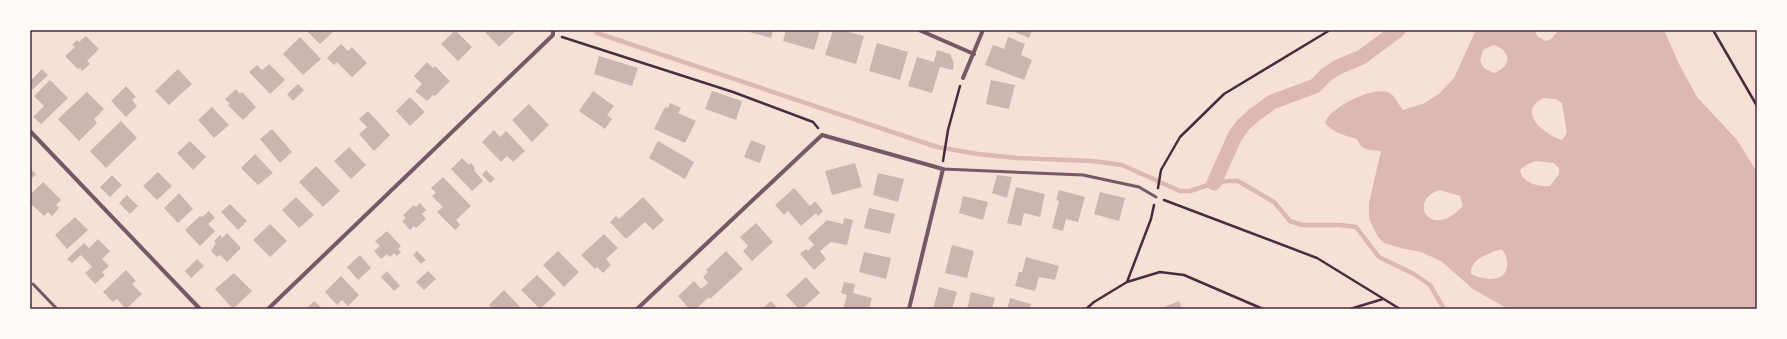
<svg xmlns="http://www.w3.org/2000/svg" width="1787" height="339" font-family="Manrope,sans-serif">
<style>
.water{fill:#dcb8b0;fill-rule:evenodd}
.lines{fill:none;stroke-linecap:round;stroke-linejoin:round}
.stream{stroke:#dcb8b0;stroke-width:4.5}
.canal{stroke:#dcb8b0;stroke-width:15}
.building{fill:#ccb4b1}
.path{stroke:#4a2c40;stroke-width:2.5}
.service{stroke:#755966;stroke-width:3}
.minor{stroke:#755966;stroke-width:4}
.neatline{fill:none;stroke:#4a2c40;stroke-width:1.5}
</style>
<rect width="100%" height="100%" fill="#f7e1d7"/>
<path class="water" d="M1476,30H1534L1538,37L1546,41L1551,39L1559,30H1664L1679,64L1697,97L1737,140L1757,172V309H1508L1473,289L1441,261L1421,252L1401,248L1384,243L1378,237L1369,219V203L1381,151C1370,150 1362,151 1357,139C1345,136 1333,132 1325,123C1329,108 1371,87 1387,92C1395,94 1398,104 1403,110L1425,103L1440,93L1454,78ZM1493,45C1512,50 1512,67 1494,73L1484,68L1480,61L1483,50ZM1544,98L1556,99L1562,103L1567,133L1562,140C1545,135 1515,111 1544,98ZM1536,161L1554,163L1559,168V174L1550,186C1538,187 1522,183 1520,170L1526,165ZM1440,190L1460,196L1463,206C1429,242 1407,199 1440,190ZM1501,249C1509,255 1510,272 1500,277C1491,281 1479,278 1471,274C1470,258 1489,254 1501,249Z"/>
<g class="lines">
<path class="stream" d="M597,33L937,147L978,154L1017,158L1092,161L1122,165L1180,191H1190L1214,183L1228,181H1238L1274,202L1290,221L1302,225H1340L1356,227L1379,257L1414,274L1430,285L1444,309"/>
<path class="canal" d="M1214,183L1235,136L1243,125L1254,115L1272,102L1315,86L1327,74L1338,67L1362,57L1398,30"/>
</g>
<path class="building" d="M306,30H335L320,44Z
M455,30L472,47L458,61L441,44Z
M487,30H517L499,47L485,32Z
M742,30H773L771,38Z
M786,30H820L814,50L783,41Z
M833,30H842L864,36L856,64L825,55Z
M1010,30H1032L1029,38Z
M86,36L99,49L87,61L90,64L82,71L80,68L78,69L65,56L75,47L72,45L77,40L79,42Z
M300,37L321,59L303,75L283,54Z
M1008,37L1025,44L1021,55L1032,60L1024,80L985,65L993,45L1004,49Z
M877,43L908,52L900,80L869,71Z
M341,44L348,51L352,47L367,63L352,77L337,62L334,65L327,58Z
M937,50L950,54L954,63L953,70L940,67L932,93L908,86L917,57L934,62Z
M599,56L638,68L632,86L594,74Z
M427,62L433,68L435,66L450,81L435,96L433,95L427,101L415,91L422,84L414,76Z
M269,64L285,80L270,94L249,72L257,65L262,70Z
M42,69L48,75L30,92V81Z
M178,69L192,84L169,105L155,91Z
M50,80L68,98L41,124L33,117L44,106L34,96Z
M991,80L1015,85L1009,109L986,104Z
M298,84L304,90L293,101L287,94Z
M126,86L136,97L132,100L137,106L126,117L111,101Z
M236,89L240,94L242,92L256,107L243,120L228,105L230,104L225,99Z
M593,91L614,106L607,115L612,119L605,129L579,111Z
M712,91L742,101L736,120L705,109Z
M87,92L104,109L94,119L97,123L79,141L58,119Z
M410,97L425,112L410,126L396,111Z
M670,103L681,108L678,113L696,121L685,143L654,129L665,107L668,108Z
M529,104L549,125L532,142L512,120Z
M212,107L229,125L214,138L198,120Z
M368,111L390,135L374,151L359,134L367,127L359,119Z
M121,121L137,138L106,168L90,151Z
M272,129L292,152L280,163L260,139Z
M494,130L500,137L506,131L525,151L513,162L507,156L501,162L482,142Z
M751,140L766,146L760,163L744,157Z
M190,141L206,157L193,170L177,153Z
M658,141L694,162L685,179L649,158Z
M349,147L366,165L351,179L334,161Z
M255,154L273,173L258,185L241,168Z
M462,158L469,165L471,163L475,168L474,170L483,181L472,191L451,169Z
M855,163L862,187L832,195L825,171Z
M316,166L340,191L323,207L299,182Z
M30,169L36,174L30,180Z
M486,170L495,179L490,183L482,175Z
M158,172L172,186L157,200L143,186Z
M878,173L904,179L898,202L873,195Z
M112,175L122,185L110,197L100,187Z
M997,175L1012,177L1007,198L992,193Z
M443,177L471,206L456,220L460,225L455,230L437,212L443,207L432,196L436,193L431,188Z
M43,182L61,200L56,205L59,208L52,216L48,212L44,216L30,203V195Z
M1016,187L1045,194L1040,217L1024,213L1021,226L1007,223Z
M794,188L810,206L815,201L823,211L818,216L816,213L801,226L788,211L784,215L775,205Z
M1059,190L1085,197L1078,222L1066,219L1063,231L1052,228L1059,201L1056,200Z
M1100,192L1125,198L1119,221L1094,214Z
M179,193L193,209L178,223L164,208Z
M127,195L138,206L130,214L119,203Z
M963,196L988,202L983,220L959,213Z
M296,197L314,215L299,228L282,210Z
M643,197L664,220L653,230L645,222L626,239L610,222L616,216L619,219Z
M420,203L426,210L422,214L426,219L416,228L414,226L410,230L402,221L406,218L403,215L414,205L416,207Z
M230,204L247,221L238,230L221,212Z
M869,208L895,214L890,234L864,228Z
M209,211L215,218L208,224L215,231L200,246L185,230L200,216L202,217Z
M75,217L88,230L67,249L55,235Z
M844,218L853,220L847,245L831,242L820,251L826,259L814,270L800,254L806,249L808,251L814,245L808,238L827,220L843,224Z
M756,223L773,242L752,261L743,251L748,246L740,237Z
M270,224L287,241L270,257L253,240Z
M387,231L401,246L398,249L401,252L397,256L394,253L390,257L387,254L381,259L374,251L380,246L375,241Z
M227,233L241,248L227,262L220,255L217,257L211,251L216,243L214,241L220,235L222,238Z
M604,234L618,248L606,259L611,265L603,273L597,267L595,269L581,255Z
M98,239L110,251L102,259L109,266L102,272L105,275L95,284L85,273L92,267L81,255L72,263L67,259L84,243L89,248Z
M952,245L974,251L967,278L945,273Z
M417,251L426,260L421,264L413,255Z
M558,251L579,272L564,287L543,265Z
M726,251L743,269L710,299L709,297L696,309H689L678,296L694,281L701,289L708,283L703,277L708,272L706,270Z
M864,252L891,258L886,279L859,272Z
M360,255L371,268L358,280L347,267Z
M1026,257L1059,266L1055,280L1039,277L1035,291L1015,286L1019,272H1022Z
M197,259L204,266L191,278L185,271Z
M126,270L136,281L132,284L142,294L126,309L117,299L113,302L103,292Z
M387,271L400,286L394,291L381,277Z
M428,271L436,279L424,290L416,282Z
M234,273L252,291L233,309L215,289Z
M537,275L556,294L540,309L521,290Z
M341,276L359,295L348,306L342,300L337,305L325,292Z
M806,277L820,293L802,309H799L786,295Z
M844,282L855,284L853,293L872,298L869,309H843L847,295L841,293Z
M939,287L957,292L952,309H933Z
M504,290L520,307L518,309H493L489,305Z
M971,292L995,298L992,309H967Z
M1010,298L1031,304L1029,309H1007Z
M314,301L323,309H306Z
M771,301L778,309H762Z
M1179,301L1182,309H1159Z"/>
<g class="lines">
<path class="path" d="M1713,30L1757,106
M562,37L733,92L813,122L818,128
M943,161L948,130L960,86
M1158,188L1161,170L1180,137L1224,94L1330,30
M1164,200L1317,258L1400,309
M1127,282L1151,219L1154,205
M1086,309L1094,302L1127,282L1160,272L1184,275L1263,309
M1350,309L1383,299"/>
<path class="service" d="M943,169L1083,175L1139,187L1156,197
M33,284L57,309"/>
<path class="minor" d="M919,30L974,54
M963,78L983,30
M30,131L200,309
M268,309L553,35V30
M637,309L822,135L943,169L909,309"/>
</g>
<rect width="1787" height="339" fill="none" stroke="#fffaf5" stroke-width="62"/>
<rect x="31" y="31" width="1725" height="277" class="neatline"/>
</svg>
